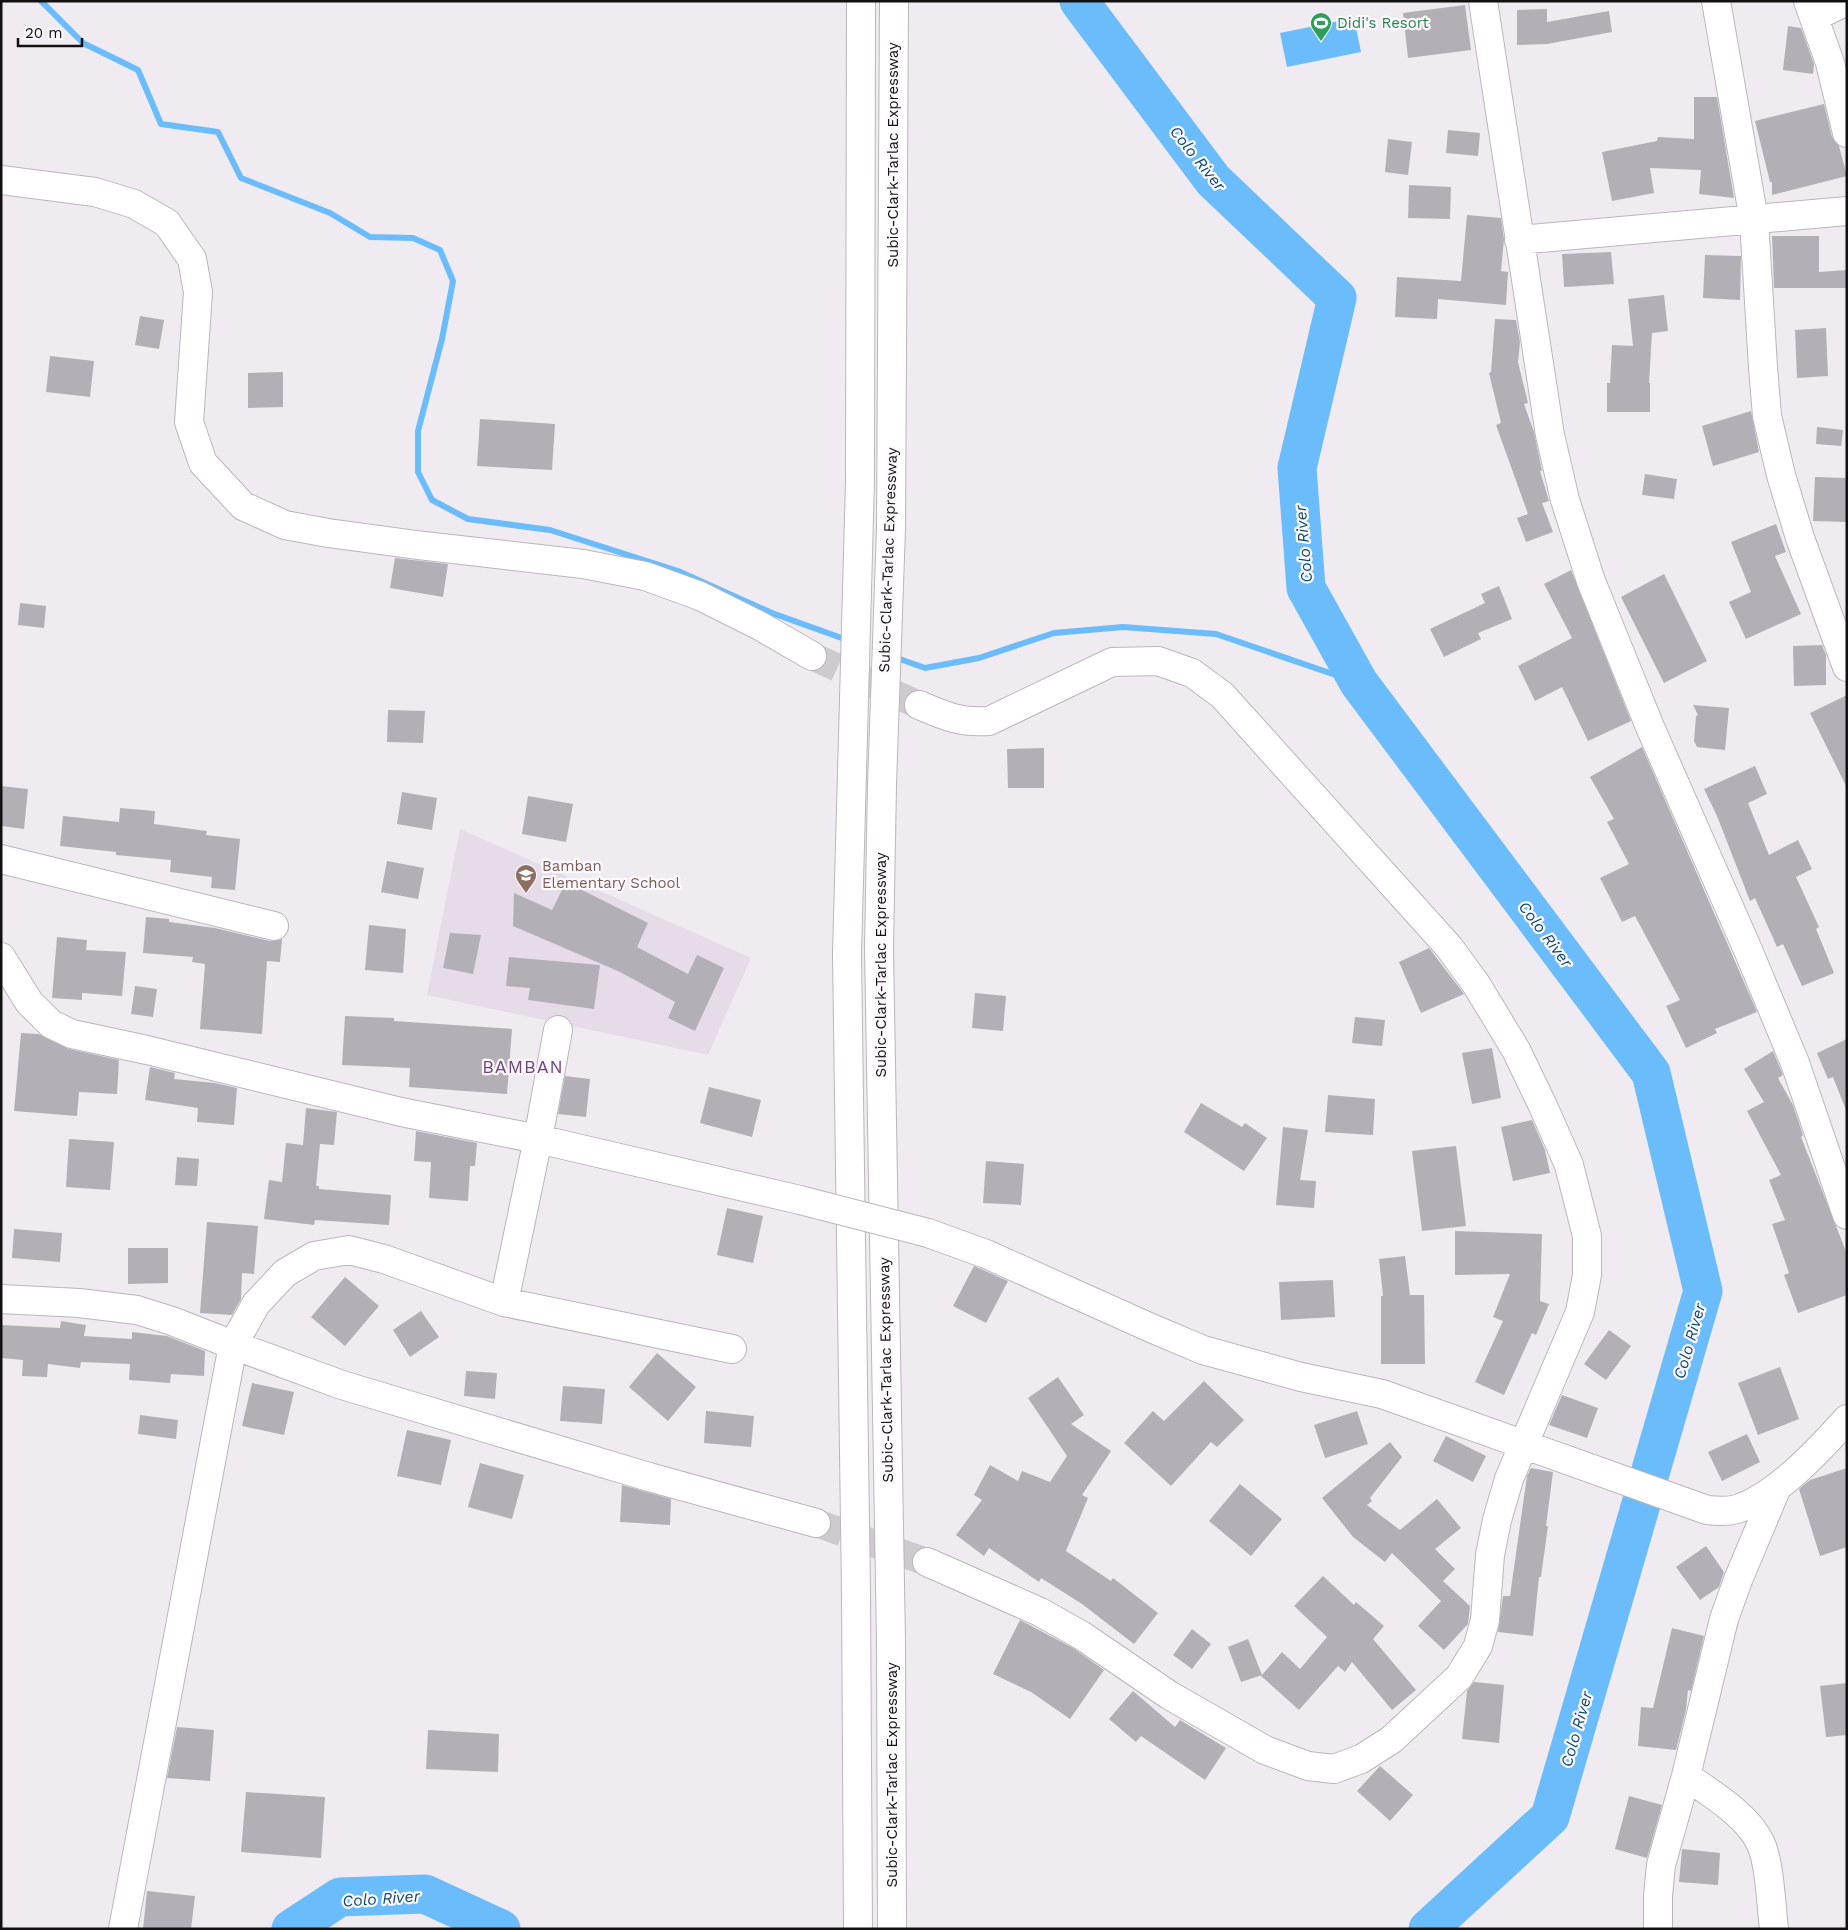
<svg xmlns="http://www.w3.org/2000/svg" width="1848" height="1930" font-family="'Work Sans',sans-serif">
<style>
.built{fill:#e6dce8}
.water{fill:#6abcfa}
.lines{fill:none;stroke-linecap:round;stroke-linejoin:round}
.stream{stroke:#6abcfa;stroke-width:6}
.river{stroke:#6abcfa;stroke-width:39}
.building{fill:#b2b0b6}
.minor-tunnel{stroke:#cfcad0;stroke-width:28;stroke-dasharray:28 14;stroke-linecap:butt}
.minor-casing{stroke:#bab6bb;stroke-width:30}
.highway-casing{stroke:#bab6bb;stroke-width:30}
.minor{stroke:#fff;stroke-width:28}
.highway{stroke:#fff;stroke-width:28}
.minor-bridge-casing{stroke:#bab6bb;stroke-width:30;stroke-linecap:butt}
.minor-bridge{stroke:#fff;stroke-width:28}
.labels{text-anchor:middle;stroke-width:4.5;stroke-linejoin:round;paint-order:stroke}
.leisure-label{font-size:15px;fill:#27864d;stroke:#fdf9fe;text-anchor:start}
.street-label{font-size:15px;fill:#121112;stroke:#fdf9fe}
.education-label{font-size:15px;fill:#785e54;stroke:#fdf9fe;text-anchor:start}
.water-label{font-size:16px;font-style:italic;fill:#084a72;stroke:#fdf9fe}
.quarter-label{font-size:18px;letter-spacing:1px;fill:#6e447c;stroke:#fdf9fe}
</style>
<rect width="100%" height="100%" fill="#f0ebf1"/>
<path class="built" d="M460,829L751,958L708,1055L427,995Z"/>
<path class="water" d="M1354,18L1361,52L1287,67L1280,33Z"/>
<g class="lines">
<path class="stream" d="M41,1L83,43L138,70L161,124L218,132L241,178L330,213L370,237L413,238L440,250L453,281L442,339L418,431V472L432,500L468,519L550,530L678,571L772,613L850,641
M894,657L925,668L979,658L1054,633L1123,627L1216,634L1359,683"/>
<path class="river" d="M1079,1L1213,180L1337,298L1297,468L1306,588L1359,683L1651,1073L1703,1291L1550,1817L1428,1929
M291,1929L340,1897L425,1894L501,1929"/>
</g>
<path class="building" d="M1465,5L1471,50L1408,58L1403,13Z
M1547,9V22L1609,11L1612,32L1547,44L1517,45V10Z
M1788,26L1801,28L1814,64L1813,74L1783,70Z
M1694,97H1717L1734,198L1699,194L1701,170L1650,168L1654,193L1612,201L1602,152L1657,141L1658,137L1694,139Z
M1824,104L1832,137L1839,146L1847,176L1772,195V182H1770L1755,121Z
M1448,130L1480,133L1478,156L1446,153Z
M1388,139L1412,142L1408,175L1385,172Z
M1409,185L1451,187L1450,219L1408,218Z
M1467,215L1501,218L1504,239L1501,271L1508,272L1506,305L1438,299L1437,319L1395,317L1397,277L1461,281Z
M1772,236H1819V272L1847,270V288H1774Z
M1611,252L1614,284L1564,287L1562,254Z
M1705,255L1741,256L1740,300L1703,298Z
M1664,295L1668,331L1652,333L1649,383H1650V412H1607V383H1610L1612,345L1633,346L1628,299Z
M140,316L164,320L159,349L135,345Z
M1495,319L1516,320L1520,342L1518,362L1528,403L1524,404L1534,432L1542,471H1540L1549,501L1542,503L1553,532L1526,542L1517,518L1528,514L1496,425L1501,423L1489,373L1491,372Z
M1826,328L1828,376L1797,378L1795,330Z
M50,356L94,361L90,397L46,392Z
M283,372V407L248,408V373Z
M1751,411L1759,452L1713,466L1702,426Z
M480,419L555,424L552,470L477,466Z
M1817,427L1843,430L1841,446L1816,444Z
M1645,474L1677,479L1674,499L1642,495Z
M1815,477L1847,478V522L1813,521Z
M1776,524L1786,552L1775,556L1801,614L1746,639L1729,602L1751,592L1731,542Z
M395,558L448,564L443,597L390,588Z
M1571,570L1631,721L1588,741L1562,687L1535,701L1518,666L1572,638L1544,584Z
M1664,574L1707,661L1664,683L1621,597Z
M1499,586L1512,619L1478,633L1481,639L1444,657L1430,629L1485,603L1481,594Z
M20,603L46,606L44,628L18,625Z
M1822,645L1826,655V685L1794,686L1793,646Z
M1847,695V788L1810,713Z
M1693,705L1729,708L1725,750L1697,747L1694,741L1696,716L1698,715Z
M388,710L425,711L423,743L387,742Z
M1642,747L1757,1012L1715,1029L1717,1033L1686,1048L1666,1006L1680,1000L1635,916L1622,922L1600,878L1629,864L1607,822L1614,819L1590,777Z
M1044,748V788H1008L1007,749Z
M1755,766L1767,794L1748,803L1769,855L1798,840L1812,869L1796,877L1819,927L1816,929L1834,973L1802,986L1783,944L1777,947L1755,898L1750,901L1717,816L1704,789Z
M1,786L28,789L24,829L1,826Z
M402,792L437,798L432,830L397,824Z
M528,796L573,804L566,842L522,834Z
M120,808L155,811L154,824L207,831L206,835L240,839L235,890L211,888L212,877L170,872L171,860L116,855V852L60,846L63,816L119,822Z
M387,861L424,868L418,899L381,892Z
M566,882L648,923L637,947L688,974L697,955L724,968L695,1031L668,1018L675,1002L620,972L513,926L514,893L552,910Z
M146,917L169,919V922L215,928L270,941L282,939L280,962L267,961L262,1034L200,1029L205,964L192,962L193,957L143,953Z
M369,925L406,929L403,973L365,970Z
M450,933L481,935L473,974L443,968Z
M57,937L87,940L86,950L126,952L122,996L82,993V1000L52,998Z
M1429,948L1464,994L1421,1013L1399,962Z
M509,957L600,965L594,1009L528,1000L530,988L506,986Z
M135,986L157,989L153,1017L131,1014Z
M975,993L1006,996L1003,1031L972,1028Z
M345,1016L394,1018V1021L512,1029L507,1094L409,1087L410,1068L342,1065Z
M1355,1017L1385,1020L1382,1046L1352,1043Z
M21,1033L39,1034L69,1049L119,1060L117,1094L79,1092L77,1116L14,1111Z
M1847,1039V1109L1846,1110L1833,1077L1828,1079L1817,1053Z
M1492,1048L1501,1098L1472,1104L1462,1053Z
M1773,1051L1783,1075L1778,1078L1793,1105L1803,1135L1801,1137L1847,1254V1295L1798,1313L1784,1275L1789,1273L1772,1224L1785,1220L1769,1180L1781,1175L1747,1111L1764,1102L1744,1069Z
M150,1067L175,1073L174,1079L215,1083L237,1088L234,1125L197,1122L198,1108L145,1100Z
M565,1076L590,1079L586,1117L558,1114Z
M709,1087L761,1100L752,1137L700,1123Z
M1328,1095L1375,1099L1373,1135L1325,1132Z
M1201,1103L1242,1127L1245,1123L1267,1138L1244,1171L1184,1132Z
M306,1108L337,1112L334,1145L320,1144L316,1186H319V1189L391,1195L389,1225L315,1220L314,1225L264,1219L269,1180L282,1182L286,1143L303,1145Z
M1532,1120L1545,1150L1550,1173L1513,1181L1501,1127Z
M1283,1127L1308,1130L1300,1180L1316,1181L1314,1208L1276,1205Z
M416,1131L477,1143L475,1166H470L468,1201L429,1198L431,1162L414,1161Z
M69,1139L114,1142L110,1190L66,1187Z
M1456,1146L1466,1226L1422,1231L1412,1151Z
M177,1157L199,1159L197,1186L175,1185Z
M986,1161L1024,1164L1021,1205L983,1203Z
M727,1208L763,1216L753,1263L717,1255Z
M207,1222L258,1226L254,1274L242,1273L241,1299L232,1315L200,1313Z
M14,1229L62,1233L60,1262L12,1258Z
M1455,1231L1542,1234L1540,1301L1549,1304L1536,1335L1532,1333L1504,1395L1475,1382L1503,1321L1493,1317L1510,1274L1455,1275Z
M128,1248H168V1283L128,1284Z
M1405,1256L1410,1295H1424L1425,1364H1381V1296H1383L1379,1259Z
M974,1266L1008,1281L986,1323L953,1306Z
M345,1277L379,1306L345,1346L311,1317Z
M1333,1280L1335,1317L1281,1320L1279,1282Z
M421,1311L439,1337L410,1357L393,1330Z
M61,1321L86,1325L84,1336L132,1339V1332L167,1336L205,1351L204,1376L171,1374L170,1383L129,1380L130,1364L81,1362L80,1368L48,1364L47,1377L22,1376L23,1360L1,1358V1325L60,1328Z
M1609,1330L1631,1346L1606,1380L1584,1364Z
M657,1353L696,1387L668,1421L629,1387Z
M1780,1367L1799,1419L1758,1435L1738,1383Z
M466,1371L497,1373L495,1399L464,1396Z
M1058,1377L1084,1415L1071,1424L1111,1451L1082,1495L1088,1498L1066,1551L1111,1581L1113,1578L1158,1613L1134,1644L1082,1604L1041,1578L1039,1582L989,1548L984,1556L956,1535L982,1500L974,1495L990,1465L1018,1481L1022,1471L1050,1482L1067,1456L1028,1398Z
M1204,1381L1244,1420L1217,1447L1211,1442L1171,1486L1124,1443L1153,1411L1164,1421Z
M252,1383L294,1392L284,1435L242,1426Z
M563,1386L605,1389L602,1424L560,1421Z
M1562,1395L1598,1408L1587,1438L1549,1425Z
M706,1411L754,1416L751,1447L704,1443Z
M1357,1411L1368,1444L1325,1458L1314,1425Z
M140,1415L178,1420L176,1439L138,1434Z
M407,1430L451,1440L441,1485L397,1476Z
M1747,1434L1760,1462L1722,1481L1708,1452Z
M1446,1436L1486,1456L1473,1482L1433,1461Z
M1390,1442L1402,1457L1370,1498L1372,1501L1367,1505L1400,1530L1437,1499L1461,1528L1435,1549L1455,1569L1443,1581L1470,1606L1468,1624L1444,1650L1418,1626L1441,1601L1392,1553L1385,1562L1353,1537L1322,1498Z
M480,1463L524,1475L512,1519L468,1507Z
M1531,1468L1553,1472L1546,1526H1548L1541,1577H1539L1533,1636L1498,1632L1503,1596H1510L1527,1476Z
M1847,1468V1547L1820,1556L1799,1489L1810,1480Z
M1240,1484L1282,1519L1251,1556L1209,1521Z
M622,1485L671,1499L670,1525L620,1522Z
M1706,1546L1724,1572L1719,1587L1700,1600L1676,1567Z
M1323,1576L1354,1605L1356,1602L1384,1626L1373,1639L1416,1690L1392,1710L1352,1662L1345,1672L1338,1666L1299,1710L1261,1676L1282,1652L1300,1669L1327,1637L1294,1606Z
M1020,1620L1073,1648L1104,1670L1070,1719L1031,1692L993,1674Z
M1672,1628L1704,1636L1691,1691L1688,1690L1686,1710L1676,1750L1638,1746L1641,1707L1653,1708Z
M1192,1629L1211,1644L1192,1669L1173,1655Z
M1248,1639L1262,1675L1241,1682L1228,1647Z
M1474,1682L1504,1685L1499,1743L1462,1739L1467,1691Z
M1847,1683V1735L1826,1737L1820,1686Z
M1133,1691L1175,1727L1180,1720L1226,1748L1205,1780L1141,1736L1136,1742L1109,1719Z
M177,1727L214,1730L210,1781L167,1778Z
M428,1730L499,1734L498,1772L426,1769Z
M1380,1766L1413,1795L1390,1821L1357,1791Z
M246,1792L325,1797L321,1858L241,1852Z
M1629,1796L1662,1805L1647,1858L1615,1849Z
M1682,1849L1720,1853L1718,1885L1679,1882Z
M147,1891L195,1896L191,1929H143Z"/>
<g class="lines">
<path class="minor-tunnel" d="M812,656L919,705
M816,1523L927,1562"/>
<g class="minor-casing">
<path id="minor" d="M1483,1L1550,435L1565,500L1591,581L1650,727L1748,950L1795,1063L1847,1215
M1716,1L1754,220L1763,367L1767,416L1781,475L1800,538L1847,667
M1808,1L1830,63L1847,133
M1814,17L1847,1
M1,180L95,192L134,204L167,223L192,259L198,292L189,422L203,463L243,506L285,525L328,533L417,545L583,564L645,576L700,596L760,626L812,656
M1519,240L1847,211
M919,705C945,716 960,723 989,721L1112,662L1158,661L1192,673L1222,695L1449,947L1476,984L1516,1050L1543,1106L1569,1165L1587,1236V1275L1580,1312L1509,1479L1497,1520L1490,1555L1485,1620L1478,1646L1459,1677L1391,1740L1361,1759L1334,1769L1308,1766L1265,1750L1169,1695L1081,1635L1040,1612L927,1562
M1,859L274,926
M1,957L29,1002L51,1024L72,1034L147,1050L401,1112L538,1139L800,1200
M928,1233L986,1254L1151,1328L1203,1350L1301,1377L1382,1394L1707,1510C1717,1511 1727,1512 1737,1509C1776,1497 1820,1449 1847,1419
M1,1299L79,1303L137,1310L172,1321L233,1345L342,1385L649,1477L816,1523
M504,1302L538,1139L558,1030
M1686,1776C1710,1793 1746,1814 1760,1842C1770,1862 1771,1905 1774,1929
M123,1929L233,1345L256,1304L285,1273L314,1256L349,1250L384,1259L504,1302L732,1349
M1658,1929V1896L1661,1865L1686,1776L1724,1619L1738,1580L1777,1487"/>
</g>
<g class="highway-casing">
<path id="highway" d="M858,1929L856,1593L847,954L860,481L861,1
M892,1929L891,1642L879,949L882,784L891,528L894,1"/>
</g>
<use href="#minor" class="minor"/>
<use href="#highway" class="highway"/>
<g class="minor-bridge-casing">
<path id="minor-bridge" d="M800,1200L928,1233"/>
</g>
<use href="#minor-bridge" class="minor-bridge"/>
</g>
<defs>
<g id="stadium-pin" transform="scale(1.125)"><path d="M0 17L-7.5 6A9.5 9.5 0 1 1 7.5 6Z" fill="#2e9e5b" stroke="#fdf9fe"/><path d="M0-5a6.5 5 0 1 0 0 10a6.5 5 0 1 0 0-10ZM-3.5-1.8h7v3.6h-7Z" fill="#fff"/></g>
<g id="school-pin" transform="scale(1.125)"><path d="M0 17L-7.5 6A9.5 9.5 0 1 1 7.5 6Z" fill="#8d6e63" stroke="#fdf9fe"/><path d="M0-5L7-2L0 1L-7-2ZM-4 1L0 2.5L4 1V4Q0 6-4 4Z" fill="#fff"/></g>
</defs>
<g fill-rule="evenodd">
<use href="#stadium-pin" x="1321" y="23"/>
<use href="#school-pin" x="526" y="875"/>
</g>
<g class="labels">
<g class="leisure-label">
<text x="1337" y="28">Didi's Resort</text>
</g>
<g class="street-label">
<text transform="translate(893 155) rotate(-90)" y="5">Subic-Clark-Tarlac Expressway</text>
<text transform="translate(888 560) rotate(-88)" y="5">Subic-Clark-Tarlac Expressway</text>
<text transform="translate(881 965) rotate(-90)" y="5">Subic-Clark-Tarlac Expressway</text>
<text transform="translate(886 1370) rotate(-91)" y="5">Subic-Clark-Tarlac Expressway</text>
<text transform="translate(892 1775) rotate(-90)" y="5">Subic-Clark-Tarlac Expressway</text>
</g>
<g class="education-label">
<text x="542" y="871">Bamban<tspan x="542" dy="17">Elementary School</tspan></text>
</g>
<g class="water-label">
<text transform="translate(1198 158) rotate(51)" y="6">Colo River</text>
<text transform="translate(1303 544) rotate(-95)" y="6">Colo River</text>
<text transform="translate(1546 934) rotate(53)" y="6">Colo River</text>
<text transform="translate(1689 1341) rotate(-74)" y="6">Colo River</text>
<text transform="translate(1576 1729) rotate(-74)" y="6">Colo River</text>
<text transform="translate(381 1898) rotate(-4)" y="6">Colo River</text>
</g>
<g class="quarter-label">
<text x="523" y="1073">BAMBAN</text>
</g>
</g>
<rect width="1848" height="1930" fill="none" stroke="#121112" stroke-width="5"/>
<path d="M18 38v8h64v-8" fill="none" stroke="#121112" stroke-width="2.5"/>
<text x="25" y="38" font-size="15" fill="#121112" stroke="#fdf9fe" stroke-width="4" paint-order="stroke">20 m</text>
</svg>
